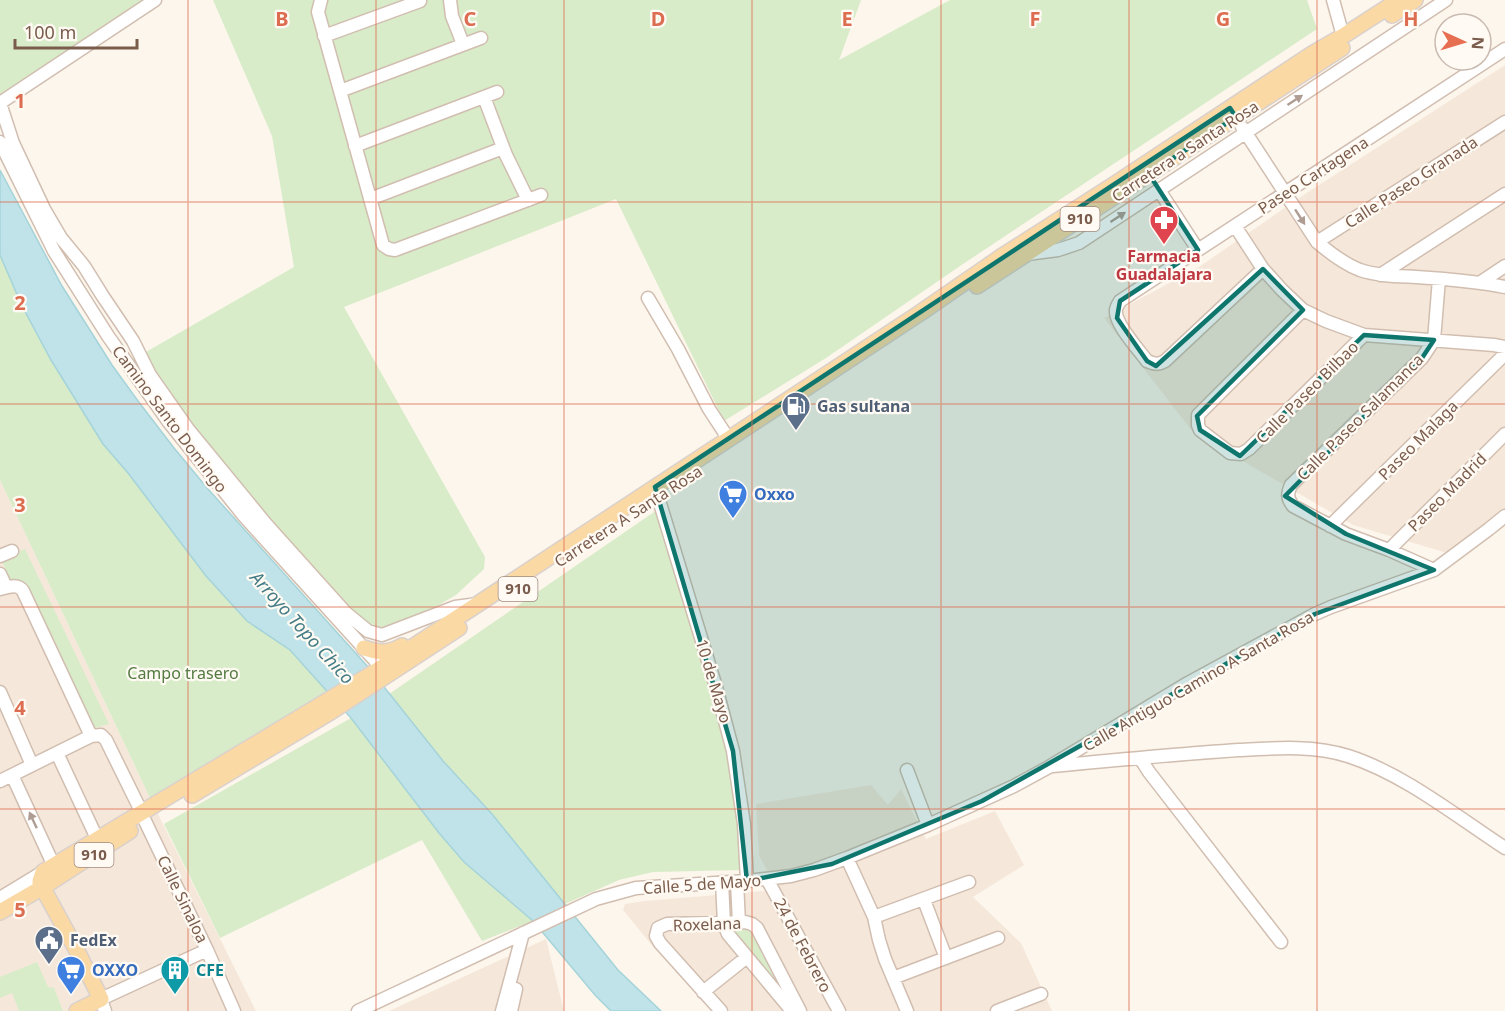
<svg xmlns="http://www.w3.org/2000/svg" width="1505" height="1011" font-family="'Noto Sans',sans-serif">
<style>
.residential{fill:#f5e8da}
.green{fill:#d8ecc9}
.water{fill:#bfe3e8;stroke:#a5d3da;stroke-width:1.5}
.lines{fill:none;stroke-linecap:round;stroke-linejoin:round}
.minor-casing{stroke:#d1beb0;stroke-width:15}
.major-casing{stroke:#dad1cd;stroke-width:18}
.minor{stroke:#fff;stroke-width:12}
.major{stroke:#fbd9a5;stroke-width:15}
.oneway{fill:#af9d94}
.marked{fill:#0f766e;fill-opacity:0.2;stroke:#0f766e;stroke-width:4.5;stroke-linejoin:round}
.grid{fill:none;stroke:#dc6d51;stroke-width:1.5;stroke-opacity:0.55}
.labels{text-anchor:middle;stroke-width:4.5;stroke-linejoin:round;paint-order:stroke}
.shield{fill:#fffaf3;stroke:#a28b7f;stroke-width:1.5}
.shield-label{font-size:15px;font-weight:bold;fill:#7a5c4d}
.street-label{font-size:16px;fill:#7a5c4d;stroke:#fffaf3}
.health-label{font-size:16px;font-weight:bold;fill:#be3a42;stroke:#fffaf3}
.service-label{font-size:16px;font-weight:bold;fill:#4e5e75;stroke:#fffaf3;text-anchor:start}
.shop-label{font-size:16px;font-weight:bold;fill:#366cbe;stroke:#fffaf3;text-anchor:start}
.park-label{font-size:16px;fill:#537a41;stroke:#fffaf3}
.culture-label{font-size:16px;font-weight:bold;fill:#0d838f;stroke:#fffaf3;text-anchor:start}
.water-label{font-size:18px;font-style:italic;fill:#437c86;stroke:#fffaf3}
.grid-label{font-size:20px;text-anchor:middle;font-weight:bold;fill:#dc6d51;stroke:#fffaf3;stroke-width:4.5;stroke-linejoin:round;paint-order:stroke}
</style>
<rect width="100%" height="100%" fill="#fdf6ec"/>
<path class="residential" d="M1505,65V510L1447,553L1353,525L1193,432L1104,318L1199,267L1302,196Z
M0,480L151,800L256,1011H0Z
M871,785L888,805L901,789L926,839L995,811L1024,865L973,897L1021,943L1052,1011H841L759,855L756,804Z
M764,891L770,895L835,1011H712L650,943L623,910L625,904L645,901Z
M546,939L564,1011H389Z"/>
<path class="green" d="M0,0H146L0,97Z
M213,0H861L839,60L950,0H1307L1317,29L963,264L826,358L724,421L616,199L344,307L485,557L484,569L456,595L430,610L386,628L370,625L363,621L172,410L132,360L294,267L272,136Z
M0,255L22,306L51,360L103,444L128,473L207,576L247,621L290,649L328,692L151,800L0,480Z
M657,510L733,758L742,870L653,872L619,880L565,904L443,761L389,694Z
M25,549L109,724L90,729L25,582H11L1,559Z
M351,718L439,833L464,862L533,921L482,941L422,840L220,938L164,824Z
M750,927L786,994L735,932L737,928Z
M37,962L48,987L54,988L63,1011H19L12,993L0,998V977Z"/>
<path class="water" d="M0,170L62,286L112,365L138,401L174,448L208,489L369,668L443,761L492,814L618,970L661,1011H611L595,995L533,921L464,862L439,833L351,718L290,650L247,621L206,576L128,473L103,444L51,360L22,306L0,255Z"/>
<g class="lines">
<g class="minor-casing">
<path id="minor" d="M321,0L318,12L383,245L389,249L395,250L541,195
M450,0L452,16L463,44
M1333,0L1343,36
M324,36L420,1
M340,91L481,38
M484,97L506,155L528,200
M0,103L13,143L44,209L61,238L84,266L102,295L133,341L150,375L188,429L266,524L346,613L368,631L382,635L455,607L478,604
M0,103L155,0
M1242,127L1317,242C1330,253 1344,264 1360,270C1378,276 1397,276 1416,277C1446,279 1476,281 1505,287
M0,142L54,251L108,336L168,421L244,516L381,667
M355,146L497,92
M1159,190L1198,250
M370,199L503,148
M1235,226L1263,269L1282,290L1303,310L1326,321L1364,335L1494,345L1505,347
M1317,242L1505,122
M1027,254L1058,250L1079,243L1446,0
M1263,269L1165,361C1158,365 1154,364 1147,361C1139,350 1114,323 1116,310C1116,307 1119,303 1120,301L1505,49
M1380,275L1505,194
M1481,282L1505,266
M648,298L678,349L709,409L728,438
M1303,310L1198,415V425L1200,430L1230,453L1241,454L1249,449L1364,335
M655,487L716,687L733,751L744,824L747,881
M1330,526L1505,354
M1389,550L1505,434
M0,556L12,551
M1434,570L1389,550L1346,534L1293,506C1287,498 1287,494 1291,485L1422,358L1434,340L1439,279
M0,574L6,587
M0,589C8,587 18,583 23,591L91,736L101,735L106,740L142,813
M0,692L32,765
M57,753L101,847
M1140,758L1149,772L1281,942
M1053,766C1115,760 1177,754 1239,750C1275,748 1314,745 1348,756C1404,774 1456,816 1505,848
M907,770L928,825
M12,775L54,866
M0,781L91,736
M145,821L207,950L234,1011
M847,858L874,917L879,940L885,959L907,1011
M767,879L839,1011
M722,882L724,924L728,934L792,1011
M737,882L739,923
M0,898L43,872
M924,900L946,958
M874,917L969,882
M893,978L998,938
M703,992L747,957
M105,1011L101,999L207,950
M358,1011L596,899L636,888L747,881L791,876L814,870L847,858L928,825L1014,786L1049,767L1188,683L1315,614L1331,607L1434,570L1489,529L1505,516
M502,1011L523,933
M511,1011L516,989
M721,1011L660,943L656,936L658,928L667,924L745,922L752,924L757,928L800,1011
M997,1011L1041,994"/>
</g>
<g class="major-casing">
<path id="major" d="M1392,15L1415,0
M977,286L1342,48
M364,648C379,653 388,654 402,646
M192,795L332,711L459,628
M0,912L43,887L130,831
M77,1011L101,999L75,947L40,883V881L43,872L370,675L920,313L1004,255L1112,186L1312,54L1343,36L1399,0"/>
</g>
<use href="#minor" class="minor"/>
<use href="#major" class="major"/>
</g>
<defs><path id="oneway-solid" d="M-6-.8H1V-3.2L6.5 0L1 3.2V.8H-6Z" transform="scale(1.5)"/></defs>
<g class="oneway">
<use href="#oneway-solid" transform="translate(1295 100) rotate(-33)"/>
<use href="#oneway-solid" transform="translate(1118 217) rotate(-33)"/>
<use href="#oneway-solid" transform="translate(1300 217) rotate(57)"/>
<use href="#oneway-solid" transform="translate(33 820) rotate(-115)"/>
</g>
<path class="marked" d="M1230,108L1236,117L1149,174L1198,250L1120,301L1117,318L1147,361L1156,366L1263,269L1303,310L1197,416L1200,430L1240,456L1364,335L1434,340L1422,358L1285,496L1346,534L1434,570L1315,614L982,801L832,864L747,881L733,751L655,487Z"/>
<path class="grid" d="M188,0V1011M376,0V1011M564,0V1011M752,0V1011M941,0V1011M1129,0V1011M1317,0V1011M0,202H1505M0,404H1505M0,607H1505M0,809H1505"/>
<defs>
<g id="pharmacy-pin" transform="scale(1.5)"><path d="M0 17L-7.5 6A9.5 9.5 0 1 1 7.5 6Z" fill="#e0444e" stroke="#fffaf3"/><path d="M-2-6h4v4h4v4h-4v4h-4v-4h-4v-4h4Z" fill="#fff"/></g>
<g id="fuel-pin" transform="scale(1.5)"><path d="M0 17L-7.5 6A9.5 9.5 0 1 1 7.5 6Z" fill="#5c6f8a" stroke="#fffaf3"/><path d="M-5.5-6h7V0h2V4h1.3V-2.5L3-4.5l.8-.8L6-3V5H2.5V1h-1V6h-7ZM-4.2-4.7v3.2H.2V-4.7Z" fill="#fff"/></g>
<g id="supermarket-pin" transform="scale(1.5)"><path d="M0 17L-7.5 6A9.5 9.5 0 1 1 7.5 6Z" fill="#3f7fe0" stroke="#fffaf3"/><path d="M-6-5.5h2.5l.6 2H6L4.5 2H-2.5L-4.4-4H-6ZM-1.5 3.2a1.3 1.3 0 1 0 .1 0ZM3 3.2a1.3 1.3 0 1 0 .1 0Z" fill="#fff"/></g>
<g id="civic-pin" transform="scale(1.5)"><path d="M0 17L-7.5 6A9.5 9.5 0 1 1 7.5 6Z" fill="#5c6f8a" stroke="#fffaf3"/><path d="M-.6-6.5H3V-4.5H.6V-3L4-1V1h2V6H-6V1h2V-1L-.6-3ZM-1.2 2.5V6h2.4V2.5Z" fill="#fff"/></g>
<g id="building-pin" transform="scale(1.5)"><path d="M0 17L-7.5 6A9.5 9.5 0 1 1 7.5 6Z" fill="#0f9aa8" stroke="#fffaf3"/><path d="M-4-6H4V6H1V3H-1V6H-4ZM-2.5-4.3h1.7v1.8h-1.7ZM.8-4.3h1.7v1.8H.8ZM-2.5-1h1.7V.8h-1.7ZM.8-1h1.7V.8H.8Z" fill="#fff"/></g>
</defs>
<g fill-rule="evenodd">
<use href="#pharmacy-pin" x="1164" y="220"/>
<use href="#fuel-pin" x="796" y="406"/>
<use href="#supermarket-pin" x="733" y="494"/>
<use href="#civic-pin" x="49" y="940"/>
<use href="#supermarket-pin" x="71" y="970"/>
<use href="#building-pin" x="175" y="970"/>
</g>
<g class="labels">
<g class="shield">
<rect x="1060.5" y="207" width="39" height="24" rx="4.5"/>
<rect x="498.5" y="577" width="39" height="24" rx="4.5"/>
<rect x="74.5" y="843" width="39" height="24" rx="4.5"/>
</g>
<g class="shield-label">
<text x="1080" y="224">910</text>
<text x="518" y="594">910</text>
<text x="94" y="860">910</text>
</g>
<g class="street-label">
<text transform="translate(1185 151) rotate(-33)" y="6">Carretera a Santa Rosa</text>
<text transform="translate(1313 175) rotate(-33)" y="6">Paseo Cartagena</text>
<text transform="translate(1411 182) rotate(-33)" y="6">Calle Paseo Granada</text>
<text transform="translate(1307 392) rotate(-45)" y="6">Calle Paseo Bilbao</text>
<text transform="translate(1360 417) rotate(-45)" y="6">Calle Paseo Salamanca</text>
<text transform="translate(170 419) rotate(53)" y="6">Camino Santo Domingo</text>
<text transform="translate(1418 440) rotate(-45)" y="6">Paseo Malaga</text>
<text transform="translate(1447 492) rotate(-45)" y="6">Paseo Madrid</text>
<text transform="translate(628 516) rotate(-33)" y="6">Carretera A Santa Rosa</text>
<text transform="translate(714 681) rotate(73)" y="6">10 de Mayo</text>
<text transform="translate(1198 681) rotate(-30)" y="6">Calle Antiguo Camino A Santa Rosa</text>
<text transform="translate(702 884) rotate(-4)" y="6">Calle 5 de Mayo</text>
<text transform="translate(183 899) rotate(64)" y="6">Calle Sinaloa</text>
<text transform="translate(707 924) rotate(-2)" y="6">Roxelana</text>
<text transform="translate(803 945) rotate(62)" y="6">24 de Febrero</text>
</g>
<g class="health-label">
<text x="1164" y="262">Farmacia<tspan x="1164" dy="18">Guadalajara</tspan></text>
</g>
<g class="service-label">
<text x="817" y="412">Gas sultana</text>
<text x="70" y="946">FedEx</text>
</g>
<g class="shop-label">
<text x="754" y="500">Oxxo</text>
<text x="92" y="976">OXXO</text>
</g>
<g class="park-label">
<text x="183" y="679">Campo trasero</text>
</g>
<g class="culture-label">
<text x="196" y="976">CFE</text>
</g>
<g class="water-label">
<text transform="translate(302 628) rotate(48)" y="6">Arroyo Topo Chico</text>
</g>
</g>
<g class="grid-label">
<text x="282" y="26">B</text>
<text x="470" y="26">C</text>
<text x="658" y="26">D</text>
<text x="847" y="26">E</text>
<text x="1035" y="26">F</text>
<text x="1223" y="26">G</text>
<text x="1411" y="26">H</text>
<text x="20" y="108">1</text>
<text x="20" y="310">2</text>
<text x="20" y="512">3</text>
<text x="20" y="715">4</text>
<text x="20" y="917">5</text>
</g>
<g transform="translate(1463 42) rotate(94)"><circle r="28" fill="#fffaf3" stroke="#cabbb1" stroke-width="1.5"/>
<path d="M0-4.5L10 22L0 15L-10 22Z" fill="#e76f51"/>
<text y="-9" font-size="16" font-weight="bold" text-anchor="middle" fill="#7a5c4d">N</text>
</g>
<path d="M15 39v9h122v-9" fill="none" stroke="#7a5c4d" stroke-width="3"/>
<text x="24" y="39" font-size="18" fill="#7a5c4d" stroke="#fffaf3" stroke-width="4.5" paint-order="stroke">100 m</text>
</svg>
